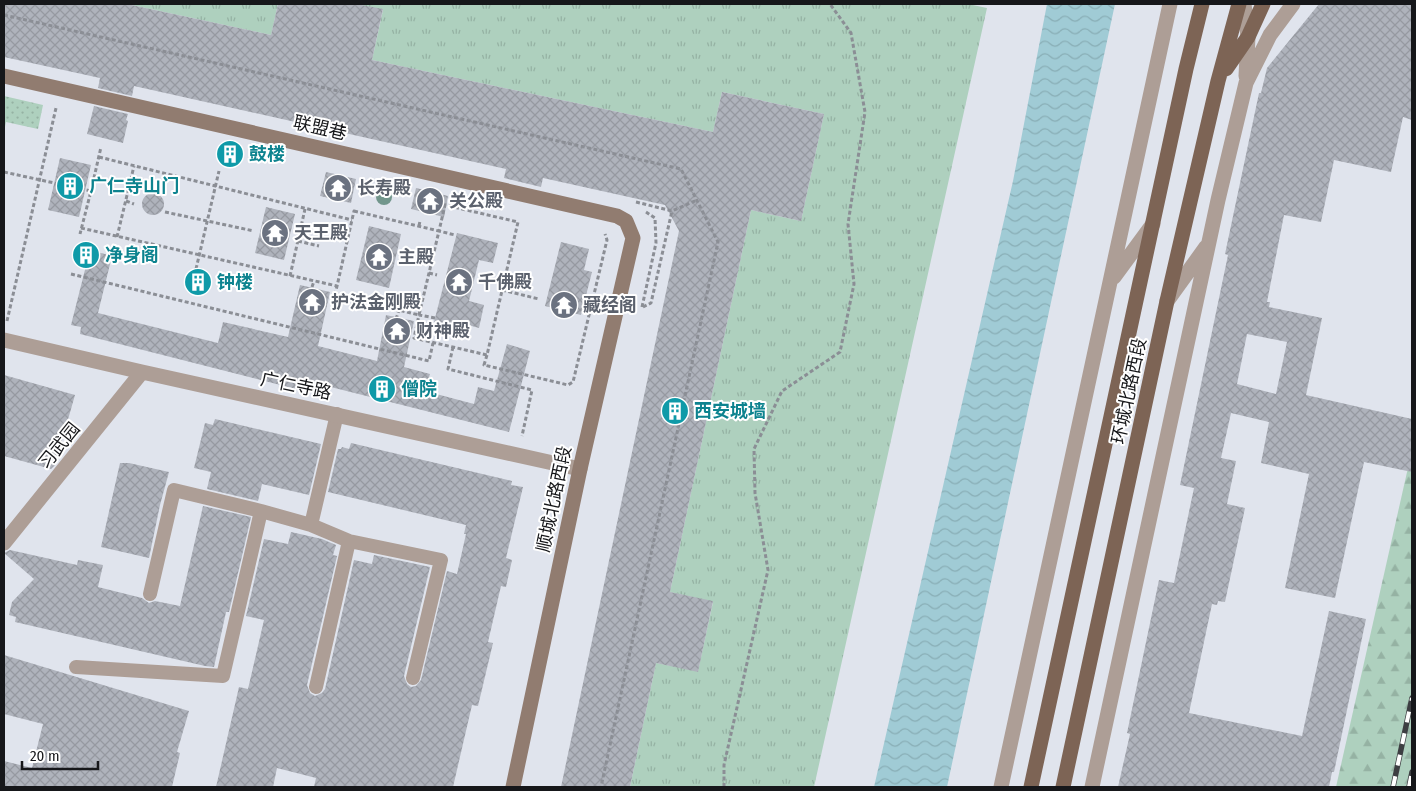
<svg xmlns="http://www.w3.org/2000/svg" width="1416" height="791" font-family="'Fira Sans Condensed','Noto Sans SC',sans-serif">
<style>
.grass{fill:url(#grass-dots)}
.forest{fill:url(#forest-firs)}
.park{fill:url(#park-tufts)}
.water{fill:url(#water-waves)}
.building{fill:url(#building-cross-hatch);fill-rule:evenodd}
.lines{fill:none;stroke-linecap:round;stroke-linejoin:round}
.path{stroke:#8b8e95;stroke-width:3;stroke-dasharray:4 2.5;stroke-linecap:butt}
.lane{stroke:#ad9e96;stroke-width:14}
.street{stroke:#ad9e96;stroke-width:15}
.secondary{stroke:#917c70;stroke-width:15}
.primary{stroke:#7d6455;stroke-width:15}
.rail-casing{stroke:#3d3e42;stroke-width:5.5}
.rail{stroke:#fff;stroke-width:4;stroke-dasharray:11;stroke-linecap:butt}
.tree{fill:#72968c}
.labels{text-anchor:middle;stroke-width:4;stroke-linejoin:round;paint-order:stroke}
.street-label{font-size:18px;fill:#16171a;stroke:#fff}
.culture-label{font-size:18px;font-weight:bold;fill:#0d838f;stroke:#fff;text-anchor:start}
.worship-label{font-size:18px;font-weight:bold;fill:#5b616d;stroke:#fff;text-anchor:start}
</style>
<defs>
<pattern id="grass-dots" width="8" height="8" patternUnits="userSpaceOnUse" patternTransform="scale(1.25)"><rect width="8" height="8" fill="#aed0be"/><path d="M2 2h.1M6 6h.1" fill="none" stroke="#95b2a3" stroke-width="1.8" stroke-linecap="round"/></pattern>
<pattern id="forest-firs" width="22" height="20" patternUnits="userSpaceOnUse" patternTransform="scale(1.25)"><rect width="22" height="20" fill="#aed0be"/><path d="M5 1l3.5 6h-7zM16 11l3.5 6h-7z" fill="#95b2a3"/></pattern>
<pattern id="park-tufts" width="24" height="20" patternUnits="userSpaceOnUse" patternTransform="scale(1.25)"><rect width="24" height="20" fill="#aed0be"/><path d="M3 7l-1-3M5 7V3M7 7l1-3M15 17l-1-3M17 17v-4M19 17l1-3" fill="none" stroke="#95b2a3"/></pattern>
<pattern id="water-waves" width="16" height="10" patternUnits="userSpaceOnUse" patternTransform="scale(1.25)"><rect width="16" height="10" fill="#a0cbd5"/><path d="M0 5q4-4 8 0t8 0" fill="none" stroke="#89aeb6"/></pattern>
<pattern id="building-cross-hatch" width="8" height="8" patternUnits="userSpaceOnUse" patternTransform="scale(1.25)"><rect width="8" height="8" fill="#afb3bc"/><path d="M0 0l8 8M0 8l8-8" fill="none" stroke="#9699a1"/></pattern>
</defs>
<rect width="100%" height="100%" fill="#e0e4ed"/>
<path class="grass" d="M4,96L43,105L38,129L6,122L4,132Z"/>
<path class="forest" d="M1412,450V787H1336Z"/>
<path class="park" d="M127,4H278L271,35Z
M356,4H968L987,8L814,787H630L656,663L698,671L713,602L670,592L751,210L801,221L824,114L722,92L713,132L372,60L383,10Z"/>
<path class="water" d="M1047,4H1115L947,787H874L1013,181Z"/>
<path class="building" d="M4,4H127L271,35L278,4H356L383,9L372,60L713,132L722,92L824,114L801,221L751,210L670,592L713,601L698,672L656,663L630,787H561L679,231L665,205L543,178L541,187L504,178L506,169L134,86L132,96L98,88L100,78L4,57Z
M1319,4H1412V120L1403,117L1391,172L1334,160L1321,222L1284,215L1267,302H1270L1269,307L1322,318L1306,395L1412,419V472L1364,462L1335,598L1285,588L1309,474L1261,463L1269,422L1231,413L1221,458L1236,461L1227,504L1245,508L1225,602L1218,601L1217,605L1212,604L1189,713L1302,736L1329,611L1366,619L1334,772H1332L1329,787H1118L1130,734L1127,733L1159,580L1174,583L1194,488L1180,485L1228,255L1225,254L1259,93H1261L1267,68ZM1247,334L1287,342L1276,394L1237,384Z
M94,106L128,114L126,120L128,121L123,143L87,134Z
M60,158L91,165L79,217L48,210Z
M326,172L356,179L351,203L320,196Z
M416,188L448,196L444,217L411,209Z
M142 204a11 11 0 1 1 22 0a11 11 0 1 1-22 0Z
M266,207L295,214L284,260L255,253Z
M369,226L401,234L389,288L356,280Z
M457,233L498,243L493,263L479,260L469,301L484,305L479,328L465,324L463,329L434,322Z
M561,242L589,249L584,270L592,272L581,315L545,306Z
M90,250L112,256L98,313L218,343L223,322L288,337L300,285L330,292L318,346L377,361L386,315L414,321L404,367L430,374L425,391L474,404L478,387L494,391L507,344L530,351L509,432L303,380L300,390L80,334L81,327L71,325Z
M4,375L75,395L55,465L51,469L4,456Z
M215,419L321,444L309,495L262,484L258,501L207,489L211,472L194,468L205,423L213,425Z
M351,443L512,481L511,485L523,487L506,558L512,560L506,587L501,586L488,642L493,643L478,706L472,705L453,787H314L316,778L277,768L273,787H216L239,687L248,689L264,620L246,616L264,539L288,544L291,532L322,539L336,545L333,555L337,556L307,685L310,693L315,696L322,693L325,689L354,560L372,564L374,555L430,567L404,676L407,684L411,687L416,686L421,680L447,571L457,574L466,534H464L466,525L328,492L338,449H341L342,447L349,449Z
M120,463H129L169,472L160,505L149,558L101,547Z
M203,506L251,517L229,612H226L214,667L205,666L15,622L16,617L9,615L12,602L34,579L4,553L10,550L77,565L78,560L103,565L98,587L142,598L149,603L155,601L180,606Z
M4,655L189,711L177,752L180,753L172,787H4V761L32,768L43,724L4,714Z"/>
<g class="lines">
<path class="path" d="M4,15L681,169L718,242L601,787
M99,157L352,220
M4,172L91,191L80,234
M91,191L101,147
M126,201L134,204
M636,202L672,211L697,200
M354,211L439,231L419,315L335,295Z
M165,212L254,231
M419,226L420,221
M81,228L337,286
M117,237L134,166
M298,241L319,246
M196,269L219,171
M429,273L437,275
M71,274L429,361L433,343
M290,276L305,209
M312,287L314,281
M502,290L539,299
M642,307L656,243L655,218L646,212
M643,307L651,303L672,211
M435,318L419,315L414,338L487,355L518,222L445,205L439,231L455,235
M396,319L399,310
M7,321L56,108
M453,347L448,369L532,390L522,436
M487,355L484,365L568,385L573,382L607,240L605,234
M724,787V765L768,570L755,493L754,449L782,391L840,352L854,284L848,224L865,112L851,33L830,4"/>
<path class="lane" d="M311,525L337,414
M150,594L174,490L261,511L311,525L349,541L441,560L413,678
M76,667L223,676L261,511
M316,687L349,541"/>
<path class="street" d="M1244,4L1248,37L1246,76
M1114,277L1153,224
M1167,301L1206,247
M4,340L142,372L580,469
M4,543L142,372
M1001,787L1170,4
M1092,787L1218,200L1246,83L1270,35L1293,4"/>
<path class="secondary" d="M4,76L617,216L626,221L633,238L580,469L513,787"/>
<path class="primary" d="M1226,69L1248,37L1263,4
M1031,787L1186,69L1202,4
M1063,787L1167,301L1218,81L1239,4"/>
<g class="rail-casing">
<path id="rail" d="M1393,787L1412,698
M1409,787L1412,772"/>
</g>
<use href="#rail" class="rail"/>
</g>
<circle class="tree" cx="384" cy="197" r="8"/>
<defs>
<g id="building-disc" transform="scale(1.4375)"><circle r="9.5" fill="#0f9aa8" stroke="#fff"/><path d="M-4-6H4V6H1V3H-1V6H-4ZM-2.5-4.3h1.7v1.8h-1.7ZM.8-4.3h1.7v1.8H.8ZM-2.5-1h1.7V.8h-1.7ZM.8-1h1.7V.8H.8Z" fill="#fff"/></g>
<g id="temple-disc" transform="scale(1.4375)"><circle r="9.5" fill="#6b7280" stroke="#fff"/><path d="M0-6L5-2H3V0L6.5 2.5H4V6H1.5V3h-3V6H-4V2.5H-6.5L-3 0V-2H-5Z" fill="#fff"/></g>
</defs>
<g fill-rule="evenodd">
<use href="#building-disc" x="230" y="154"/>
<use href="#building-disc" x="70" y="186"/>
<use href="#temple-disc" x="338" y="188"/>
<use href="#temple-disc" x="430" y="201"/>
<use href="#temple-disc" x="275" y="233"/>
<use href="#building-disc" x="86" y="255"/>
<use href="#temple-disc" x="379" y="257"/>
<use href="#building-disc" x="198" y="282"/>
<use href="#temple-disc" x="459" y="282"/>
<use href="#temple-disc" x="312" y="302"/>
<use href="#temple-disc" x="564" y="305"/>
<use href="#temple-disc" x="397" y="331"/>
<use href="#building-disc" x="382" y="389"/>
<use href="#building-disc" x="675" y="411"/>
</g>
<g class="labels">
<g class="street-label">
<text transform="translate(320 128) rotate(13)" y="6">联盟巷</text>
<text transform="translate(296 386) rotate(12)" y="6">广仁寺路</text>
<text transform="translate(1129 391) rotate(-78)" y="6">环城北路西段</text>
<text transform="translate(59 446) rotate(-51)" y="6">习武园</text>
<text transform="translate(554 499) rotate(-78)" y="6">顺城北路西段</text>
</g>
<g class="culture-label">
<text x="249" y="160">鼓楼</text>
<text x="89" y="192">广仁寺山门</text>
<text x="105" y="261">净身阁</text>
<text x="217" y="288">钟楼</text>
<text x="401" y="395">僧院</text>
<text x="694" y="417">西安城墙</text>
</g>
<g class="worship-label">
<text x="357" y="194">长寿殿</text>
<text x="449" y="207">关公殿</text>
<text x="294" y="239">天王殿</text>
<text x="398" y="263">主殿</text>
<text x="478" y="288">千佛殿</text>
<text x="331" y="308">护法金刚殿</text>
<text x="583" y="311">藏经阁</text>
<text x="416" y="337">财神殿</text>
</g>
</g>
<rect width="1416" height="791" fill="none" stroke="#16171a" stroke-width="10"/>
<path d="M22 761v8h76v-8" fill="none" stroke="#16171a" stroke-width="2.5"/>
<text x="30" y="761" font-size="15" fill="#16171a" stroke="#ffffff" stroke-width="4" paint-order="stroke">20 m</text>
</svg>
